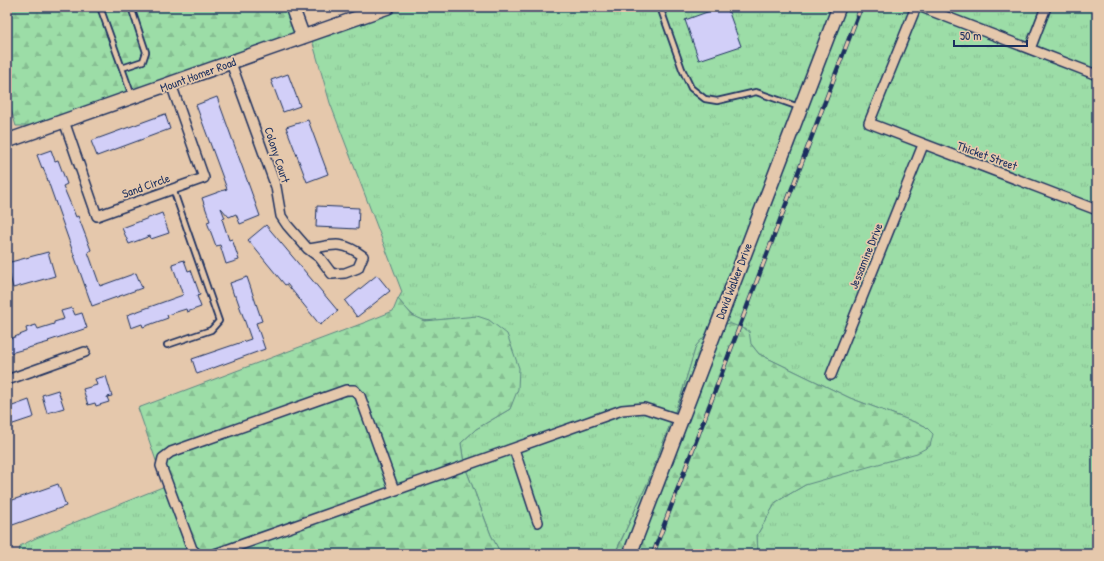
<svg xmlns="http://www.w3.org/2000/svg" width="1104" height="561" font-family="'Patrick Hand',sans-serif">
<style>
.grass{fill:url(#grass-tufts);stroke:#5c8682}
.forest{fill:url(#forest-firs);stroke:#5c8682}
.building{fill:#d2cff8;stroke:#1b2f5e}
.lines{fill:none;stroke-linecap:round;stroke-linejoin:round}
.lane-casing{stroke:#1b2f5e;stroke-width:8}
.street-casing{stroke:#1b2f5e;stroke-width:12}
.secondary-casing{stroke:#1b2f5e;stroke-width:16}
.lane{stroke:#e5c8ac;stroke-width:4.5}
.street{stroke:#e5c8ac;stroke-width:9}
.secondary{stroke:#e5c8ac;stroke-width:13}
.rail-casing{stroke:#1b2f5e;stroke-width:4.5}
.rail{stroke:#e5c8ac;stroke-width:3;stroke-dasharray:9;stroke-linecap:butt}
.labels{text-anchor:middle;stroke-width:3.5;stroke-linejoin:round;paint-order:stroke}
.street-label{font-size:12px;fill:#1b2f5e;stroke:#e5c8ac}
</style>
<defs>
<pattern id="grass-tufts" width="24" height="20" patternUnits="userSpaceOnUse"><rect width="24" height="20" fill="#9cdda7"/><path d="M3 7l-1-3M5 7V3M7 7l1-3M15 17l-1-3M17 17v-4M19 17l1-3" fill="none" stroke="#86be92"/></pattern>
<pattern id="forest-firs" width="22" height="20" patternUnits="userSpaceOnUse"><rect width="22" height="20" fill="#9cdda7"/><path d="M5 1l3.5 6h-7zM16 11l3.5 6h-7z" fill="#86be92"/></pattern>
</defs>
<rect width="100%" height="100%" fill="#e5c8ac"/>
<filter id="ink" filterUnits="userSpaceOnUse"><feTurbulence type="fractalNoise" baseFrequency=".025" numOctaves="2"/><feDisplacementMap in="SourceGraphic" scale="8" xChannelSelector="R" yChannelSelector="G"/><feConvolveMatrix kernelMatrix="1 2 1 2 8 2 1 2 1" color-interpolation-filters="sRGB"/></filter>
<g filter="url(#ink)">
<path class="grass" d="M405,7H833L710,330L696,346L681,396L648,482L616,551L607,554H501L491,535L464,464L461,443L476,429L510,409L454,318C422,322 419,325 398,299L402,292L330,103L312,40Z
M844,7H1097V554H758L757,535L776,502L805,485L925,426L850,398L759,354L751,344L723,325Z
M165,486L188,554H19L20,546L36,538Z"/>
<path class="forest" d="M7,7H287L296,34L33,126H16L7,97Z
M398,299L412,315L425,321L477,316L489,320L507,334L519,368L518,389L510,409L476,429L461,443L464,464L491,535L501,554H188L138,408L366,322L393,311Z
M729,323L749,331L751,344L759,354L850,398L925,426L933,434L930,446L917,453L805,485L776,502L757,535L758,554H636L723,325Z
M710,330L624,554H615L648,482L681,396L696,346Z"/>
<path class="building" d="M721,7H727L741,46L699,60L685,20Z
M288,74L300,106L283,112L271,80Z
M217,97L260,216L240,224L236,214L229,217L221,208L225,218L222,219L229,240L232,239L239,260L226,264L220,245L216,246L207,222L210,221L202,198L227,189L196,105Z
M165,114L170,129L97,156L91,141Z
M308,120L328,174L307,182L286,127Z
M51,150L55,161L58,160L67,184L63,186L71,205L76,217L78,216L91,250L88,252L100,286L136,273L142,288L92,306L43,167L42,168L37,155Z
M317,206L359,208L358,229L316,227Z
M162,213L169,233L151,239L150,236L129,244L122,228Z
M266,225L338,311L320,325L287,284L285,285L248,240Z
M48,252L55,276L13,288L7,263Z
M184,260L188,271L191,270L200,295L197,296L201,307L187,312L186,309L167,315L168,318L143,327L142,324L131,328L127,315L183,295L172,264Z
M377,275L390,291L357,317L345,301Z
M247,277L262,321L256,323L265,349L197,374L192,359L251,339L236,296H234L230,283Z
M72,308L75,315L82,313L87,328L48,341L49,342L7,354V340L27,332L26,328L36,325L38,329L54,324V322L64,319L61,311Z
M106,376L112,396L107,397L109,402L96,406L95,403L88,405L83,389L97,385L95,379Z
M58,390L64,408L47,413L42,395Z
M29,400L34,417L7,426V408Z
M58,484L66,506L7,527V502Z"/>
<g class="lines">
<g class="lane-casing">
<path id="lane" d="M100,7L132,96
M660,7L682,69L691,88L705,99L717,101L756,92L799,107
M122,68L143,61L146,52L131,7
M167,345L211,330L219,321L173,189"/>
</g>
<g class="street-casing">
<path id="street" d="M916,7L869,123L1097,210
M921,7L1097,75
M1030,49L1046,7
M231,63L276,187L281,216L287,225L308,249L320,258L332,274L345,273L358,268L363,256C340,239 332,246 308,249
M64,121L97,216L204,178L171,84
M831,375L923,145
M7,380L85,352
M514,449L538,522
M197,554L192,549L161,466L163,458L171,452L346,390H354L360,396L394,490
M215,554L622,410L644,408L681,420"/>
</g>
<g class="secondary-casing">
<path id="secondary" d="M292,7L303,37
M7,141L388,7
M630,554L839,7"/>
</g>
<use href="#lane" class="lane"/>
<use href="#street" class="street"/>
<use href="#secondary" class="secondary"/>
<g class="rail-casing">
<path id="rail" d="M653,554L861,7"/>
</g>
<use href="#rail" class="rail"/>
</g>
</g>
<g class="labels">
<g class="street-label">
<text transform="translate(198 75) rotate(-20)" y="4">Mount Homer Road</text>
<text transform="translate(277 155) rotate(72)" y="4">Colony Court</text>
<text transform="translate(987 156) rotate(20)" y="4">Thicket Street</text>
<text transform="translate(146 186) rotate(-20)" y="4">Sand Circle</text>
<text transform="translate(866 256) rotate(-68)" y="4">Jessamine Drive</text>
<text transform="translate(734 281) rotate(-69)" y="4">David Walker Drive</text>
</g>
</g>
<rect width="1104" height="561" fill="none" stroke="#e5c8ac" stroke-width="24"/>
<rect x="12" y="12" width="1080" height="537" fill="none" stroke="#1b2f5e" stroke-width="1.5" filter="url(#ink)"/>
<path d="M954 40v6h73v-6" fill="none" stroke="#1b2f5e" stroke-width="2"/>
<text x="960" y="40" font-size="12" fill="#1b2f5e" stroke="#e5c8ac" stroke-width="3" paint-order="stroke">50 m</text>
</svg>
